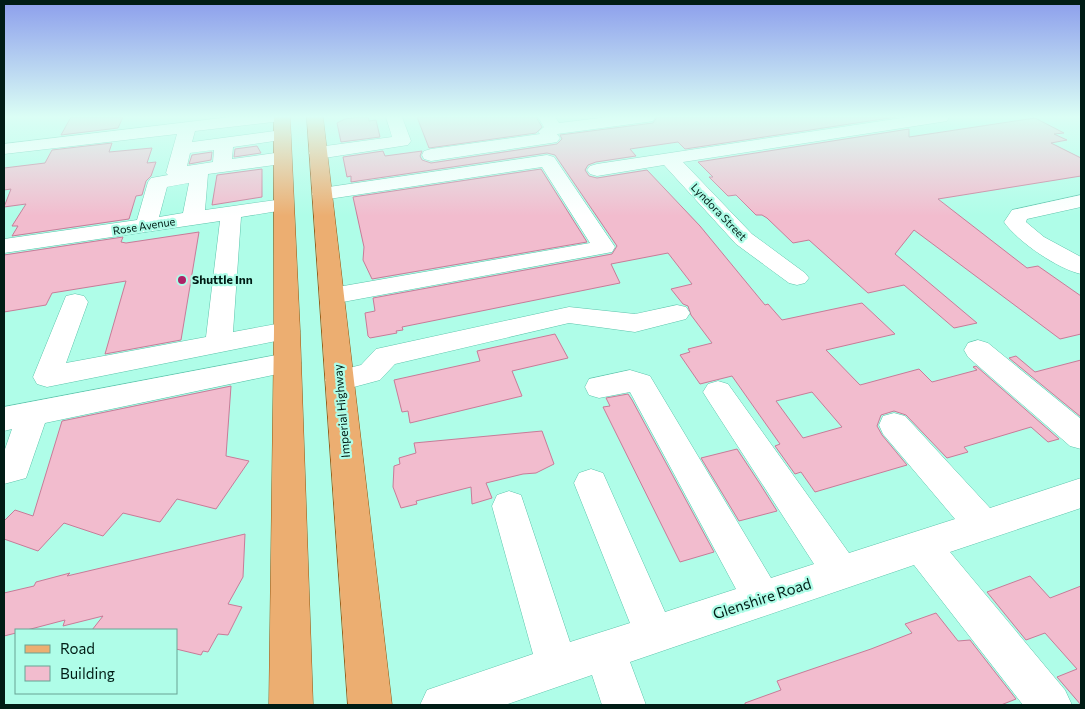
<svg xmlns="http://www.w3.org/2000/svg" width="1085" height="709" font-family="Commissioner,sans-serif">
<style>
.building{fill:#f2bcce;stroke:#c87b98;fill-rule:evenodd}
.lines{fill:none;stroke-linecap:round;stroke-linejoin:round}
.minor-casing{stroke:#5dc4ac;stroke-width:1}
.major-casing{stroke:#915813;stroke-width:1}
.minor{fill:#fff;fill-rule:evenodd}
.major{fill:#ecae71;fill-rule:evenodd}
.poi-dot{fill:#ab2266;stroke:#affde8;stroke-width:2}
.labels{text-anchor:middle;stroke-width:4.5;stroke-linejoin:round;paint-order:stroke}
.far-street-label{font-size:11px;fill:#001c15;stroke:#affde8}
.poi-label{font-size:12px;font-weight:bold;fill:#001c15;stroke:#affde8;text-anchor:start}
.street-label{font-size:12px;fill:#001c15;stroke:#affde8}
.near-street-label{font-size:15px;fill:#001c15;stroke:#affde8}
</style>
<rect width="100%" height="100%" fill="#affde8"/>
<path class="building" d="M71,117H123L118,128L61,135Z
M360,117H368L369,121L376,120L380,137L341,142L337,123L345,119Z
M417,117H536L542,127L536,133L429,148Z
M657,117H896L685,149L678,142L630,149L636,156L596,162L588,165L585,170L589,176L597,178L647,170L700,226L765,305L768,304L782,320L862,303L895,334L826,350L860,385L919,369L932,382L977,370L973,367L976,366L1059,439L1048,442L1031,427L964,447L968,452L947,458L906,415L894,411L881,415L877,426L882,435L907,465L815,492L801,472L795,474L775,446L780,444L732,376L700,384L680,355L690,352L688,349L712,343L691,315L688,306L683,304L671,289L692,284L668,253L611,264L620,283L402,327L403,330L396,331L397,333L370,338L368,336L365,313L375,311L373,298L612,254L617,246L555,155L547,153L351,182V176L347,177L343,157L383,151L385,156L422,151L420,156L422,160L431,163L557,144L562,139L560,135L653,123ZM812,392L842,427L803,438L776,401Z
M1035,118L1064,133L1054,134L1067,140L1051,143L1081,158V176L938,199L1027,268L1038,266L1081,296V334L1060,339L914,230L895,254L977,323L954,328L904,285L868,293L809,240L793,243L767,218L762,215H756L736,195L728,196L709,177H713L698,162L909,129V137Z
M112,143L109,152L152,148L147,163L156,162L151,176L146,181L142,195L136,196L129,219L12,236L18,226H12L26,204L4,207L11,189L4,190V168L45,163L52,150Z
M257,146L261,153L234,157L235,149Z
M212,152L211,160L189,164L192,155Z
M262,169V197L212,205L217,175Z
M541,169L587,242L372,279L363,260L364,247L353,197Z
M199,232L181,340L105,354L126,281L52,293L46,305L4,312V255L123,237L121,242L126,243Z
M555,334L568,358L512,371L522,396L410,423L408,411L402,412L394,380L480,361L477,351Z
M1016,356L1035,372L1081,360V417L1009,358Z
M231,386L226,456L249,461L216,509L177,499L160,522L123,513L103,536L64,523L38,551L4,539V521L15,510L33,516L62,421Z
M628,394L632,400L714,552L680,562L603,407L610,406L606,398Z
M542,431L554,464L536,473L523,474L486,483L492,498L472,504L471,487L416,501L417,504L401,508L393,487L394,466L400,464L399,458L416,453L414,443Z
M737,449L760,484L777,511L739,521L701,458Z
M245,534L243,577L228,604L242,607L228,635L218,634L208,652L203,651L201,655L176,649V630H92L103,616L63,626L65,620L27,630H16V633L4,636V593L34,586L36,582L70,573L67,576Z
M1030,576L1050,598L1081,586V705L1057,677L1077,669L1045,633L1026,640L987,592Z
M936,613L958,641L970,640L1016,699L1001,705H745V703L781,690L777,681L871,649L912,633L905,624Z"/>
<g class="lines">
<g class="minor-casing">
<path id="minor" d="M230,117H281L279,121L273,122L195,131L192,142L282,130L288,131L291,135L288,139L233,147L232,159L282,152L289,154L291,158L289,162L282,164L208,174L205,210L283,199L290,201L293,205L290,209L241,217L233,332L287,322L296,325L300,331L296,337L47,387L37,384L33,377L66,296L75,294L84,296L88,302L66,363L206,337L220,221L4,253V239L137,220L148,182L151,178L168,175L166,173L177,134L4,154V144ZM214,150L213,162L187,166L190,153ZM189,183L183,213L159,217L167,187Z
M386,117H402L411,141L408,145L318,159L312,157L309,153L312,149L318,147L392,137Z
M538,117H555L559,123L608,117H655L653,121L647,122L557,134L560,138L557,142L551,143L431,161L424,159L422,155L424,151L431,149L540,134L538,132L544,127Z
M908,117H949L947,121L941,122L683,162L752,234L805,273L809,278L805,283L797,285L789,283L736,244L664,165L597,176L590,174L587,170L590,166L597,164Z
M547,155L554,157L615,247L612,252L332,304L323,302L320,296L323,290L332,288L590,243L542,167L322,200L315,198L312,194L315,190L322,188Z
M1081,195V207L1027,219L1026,222L1044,237L1081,257V274C1058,269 1018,242 1004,222L1012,210Z
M677,305L686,307L690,313L686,319L635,332L569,323L395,364L380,380L339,391L329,387L325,380L329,373L361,365L376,349L569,307L635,314Z
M978,340L988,343L1081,419V449L1070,446L968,357L964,350L968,343Z
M287,353L297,356L301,363L297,370L45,423L26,478L4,484V452L12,429L4,431V407Z
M630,370L650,376L771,578L814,564L708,400L703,392L708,384L718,381L728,384L849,553L955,519L883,434L879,425L883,416L894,413L905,416L990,508L1081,478V508L950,552L1065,690L1072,705H1023L914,565L630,662L646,705H602L592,675L505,705H420L427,690L533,654L492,506L497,495L509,491L521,495L570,642L630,623L574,483L579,473L591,469L603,473L665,612L736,589L630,392L599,398L589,395L585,387L589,379Z"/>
</g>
<g class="major-casing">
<path id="major" d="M274,117H290L300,331L313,705H269L274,331Z
M307,117H323L392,705H348Z"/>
</g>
<use href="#minor" class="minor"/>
<use href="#major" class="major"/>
</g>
<linearGradient id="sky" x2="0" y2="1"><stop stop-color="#8c9eec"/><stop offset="0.54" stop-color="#dbfef5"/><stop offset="1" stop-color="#dbfef5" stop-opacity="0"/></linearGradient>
<rect width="1085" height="216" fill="url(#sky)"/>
<circle class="poi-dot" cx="182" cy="280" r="5"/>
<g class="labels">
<g class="far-street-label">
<text transform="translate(719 212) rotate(46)" y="4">Lyndora Street</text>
<text transform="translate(144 226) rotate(-9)" y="4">Rose Avenue</text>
</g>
<g class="poi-label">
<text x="192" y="284">Shuttle Inn</text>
</g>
<g class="street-label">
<text transform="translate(342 411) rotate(-95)" y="4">Imperial Highway</text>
</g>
<g class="near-street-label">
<text transform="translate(762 599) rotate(-18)" y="5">Glenshire Road</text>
</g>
</g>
<rect width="1085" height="709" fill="none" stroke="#001c15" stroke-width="10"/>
<rect x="15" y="629" width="162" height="65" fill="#affde8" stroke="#69a394"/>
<rect x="25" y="645" width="25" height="8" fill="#ecae71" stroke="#69a394"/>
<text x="60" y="654" font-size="15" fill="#001c15">Road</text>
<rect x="25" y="666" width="25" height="15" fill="#f2bcce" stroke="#69a394"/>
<text x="60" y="679" font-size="15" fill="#001c15">Building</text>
</svg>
